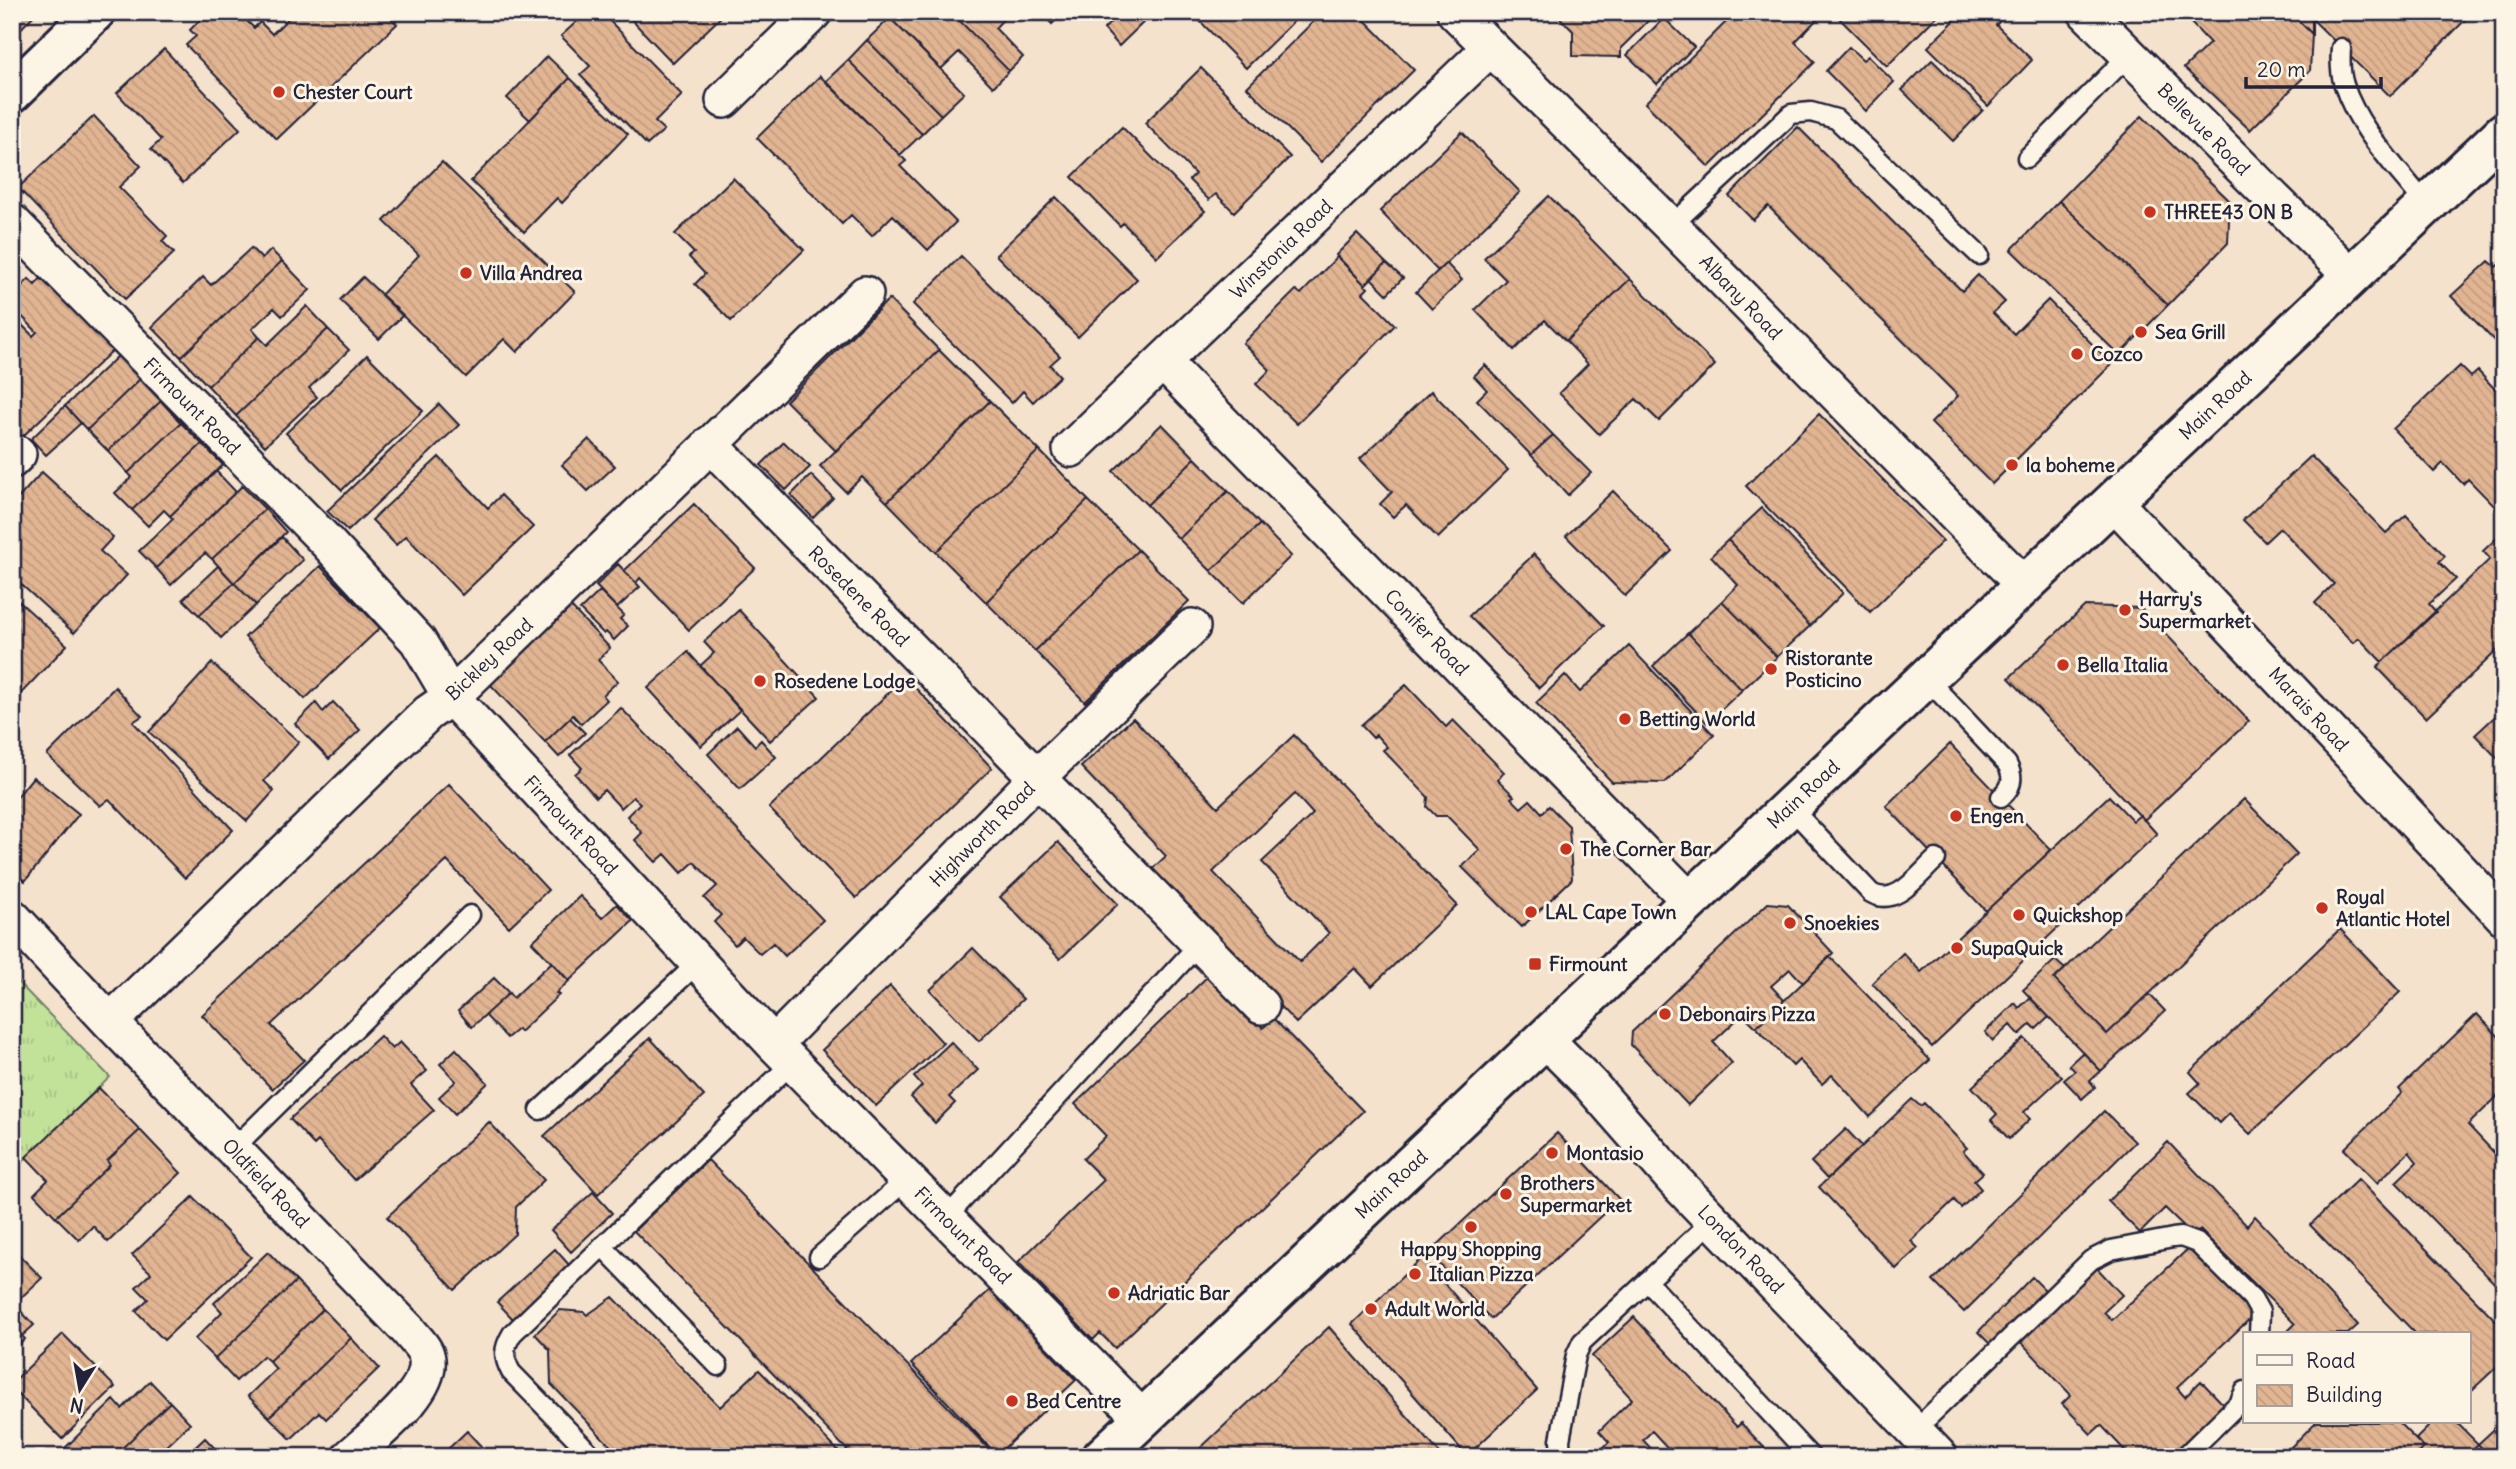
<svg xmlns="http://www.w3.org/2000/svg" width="2516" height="1469" font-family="Delius,sans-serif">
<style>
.grass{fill:url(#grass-tufts);stroke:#72826a;stroke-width:2}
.building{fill:url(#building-back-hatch);stroke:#22223b;stroke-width:2;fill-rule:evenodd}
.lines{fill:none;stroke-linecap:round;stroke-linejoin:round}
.service-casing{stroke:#22223b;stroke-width:23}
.minor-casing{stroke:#22223b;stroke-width:40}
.tertiary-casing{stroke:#22223b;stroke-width:44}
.secondary-casing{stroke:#22223b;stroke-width:44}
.service{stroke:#fcf5e5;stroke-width:18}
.minor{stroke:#fcf5e5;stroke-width:35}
.tertiary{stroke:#fcf5e5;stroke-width:38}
.secondary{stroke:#fcf5e5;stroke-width:38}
.poi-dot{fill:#c8321e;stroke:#fcf5e5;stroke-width:2.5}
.labels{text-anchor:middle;stroke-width:6;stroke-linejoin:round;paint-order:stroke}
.poi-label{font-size:19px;font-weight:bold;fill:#22223b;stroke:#fcf5e5;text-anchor:start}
.street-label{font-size:19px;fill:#22223b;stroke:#fcf5e5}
</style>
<defs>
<pattern id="grass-tufts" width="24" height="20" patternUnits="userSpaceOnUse" patternTransform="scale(1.75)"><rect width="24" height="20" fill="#c2e29a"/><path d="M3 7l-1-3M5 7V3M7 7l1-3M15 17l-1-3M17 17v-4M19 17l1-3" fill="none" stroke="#a6c286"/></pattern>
<pattern id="building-back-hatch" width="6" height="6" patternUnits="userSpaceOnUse" patternTransform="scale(1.75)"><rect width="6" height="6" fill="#e2b592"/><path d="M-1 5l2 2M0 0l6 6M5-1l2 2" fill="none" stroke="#c29b7f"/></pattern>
</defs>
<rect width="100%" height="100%" fill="#f4e2cc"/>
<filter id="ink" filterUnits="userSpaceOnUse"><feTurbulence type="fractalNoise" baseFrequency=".0143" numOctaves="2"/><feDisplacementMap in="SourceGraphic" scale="14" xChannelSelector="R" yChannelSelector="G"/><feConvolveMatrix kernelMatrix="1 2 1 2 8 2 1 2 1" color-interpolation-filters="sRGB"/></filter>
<g filter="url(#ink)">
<path class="grass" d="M12,976L110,1077L12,1172Z"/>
<path class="building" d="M12,12H37L12,38Z
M207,12H238L254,28L260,22L272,34L293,14L291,12H385L397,24L277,139L186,45L196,36L190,30Z
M583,12H601L682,95L655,122L664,130L647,145L580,75L590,66L561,36L585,14Z
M624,12H726L673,63Z
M884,12H951L1009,71L993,87L959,52L941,69Z
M951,12H1010L995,28L1023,57L1009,71Z
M1040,12H1064L1052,24Z
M1120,12H1144L1149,17L1119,46L1104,29Z
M1191,12H1303L1246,68Z
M1323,12H1357L1414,70L1321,162L1247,87Z
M1554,12H1643L1650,19L1621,48V57L1573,56V31Z
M1736,12H1824L1795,42L1815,62L1709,167L1645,103Z
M1842,12H1941L1887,66L1837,16Z
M1963,12H1995L2002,19L1996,25L2032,60L1988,106L1928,47Z
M2203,12H2290L2312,34L2310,71L2250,130L2184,68L2210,43L2191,23Z
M2290,12H2305L2312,20V34Z
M2305,12H2473L2390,96Z
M890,18L964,93L941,115L867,40Z
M1664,18L1694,47L1657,84L1627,55Z
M867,40L941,115L922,134L848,60Z
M1849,47L1863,60L1868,56L1894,82L1866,111L1826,71Z
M164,49L240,129L183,183L151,149L161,140L117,93Z
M547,56L570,78L530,120L507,98Z
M848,60L922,134L900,155L826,81Z
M1932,60L1983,110L1953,141L1902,90Z
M1201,68L1290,157L1234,212L1216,194L1209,200L1189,180L1195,174L1145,123Z
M820,76L906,161L900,166L956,222L928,250L893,215L872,236L851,215L842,224L757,138Z
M570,78L628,134L562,203L557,198L524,232L471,181Z
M94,116L141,166L119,187L167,236L162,241L174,253L125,299L18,188Z
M2142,116L2230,201L2228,243L2168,305L2059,201Z
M1122,127L1205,211L1157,257L1123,223L1120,226L1072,177Z
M1798,127L1962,291L1978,275L2005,302L1993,313L2014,334L2048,300L2112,364L1992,484L1931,423L1958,396L1768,206L1753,220L1729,196Z
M1462,132L1520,192L1438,271L1380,211Z
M442,162L575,292L517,352L504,339L466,377L381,295L419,255L384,221Z
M733,178L804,250L731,321L695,284L705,274L689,257L694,253L675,234Z
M1549,196L1630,279L1566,341L1545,320L1514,350L1475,310L1506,280L1484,258Z
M1056,197L1137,279L1078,337L996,255Z
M2059,201L2168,305L2119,355L2011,250Z
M1357,234L1386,263L1365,285L1336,255Z
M251,248L262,259L271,250L282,261L181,357L152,327L203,277L211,285Z
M961,256L1060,356L1050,365L1060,376L1033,402L1023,391L1012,403L913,304Z
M1337,257L1368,288L1363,293L1395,325L1297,424L1256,384L1270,370L1243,343L1296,290L1301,294Z
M2504,260V351L2451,296L2489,261L2496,267Z
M282,261L310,290L282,316L274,308L252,329L259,337L208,386L181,357Z
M1386,263L1403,278L1387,294L1371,278Z
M1446,263L1462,280L1432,309L1416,292Z
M43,276L113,350L22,437L12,427V315L33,336L37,332L12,306V295L29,279L35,285Z
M363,277L403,315L379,339L340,300Z
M1630,279L1715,365L1659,421L1636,399L1599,434L1559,393L1588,364L1566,341Z
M889,299L939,350L836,451L786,401Z
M307,306L328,329L236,416L208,386L259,337L267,345Z
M328,329L349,350L309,388L317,397L265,446L236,416Z
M939,350L990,401L887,502L862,477L846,492L820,466Z
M367,355L423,411L342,490L286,433Z
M118,356L140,379L87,430L65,406Z
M1485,365L1553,435L1531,455L1477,400L1487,390L1474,376Z
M2460,366L2471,377L2478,371L2504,399V509L2500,512L2468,479L2463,484L2443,463L2434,472L2393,429Z
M140,379L161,401L108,451L87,430Z
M1431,391L1508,470L1438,538L1406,505L1393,517L1380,504L1392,492L1360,459Z
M161,401L181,423L128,473L108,451Z
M990,401L1039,450L936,552L887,502Z
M439,404L459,425L348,531L327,511Z
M65,406L81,423L46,455L31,439Z
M1819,414L1943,541L1870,612L1746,486Z
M181,423L202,444L132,510L115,493L132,477L128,473Z
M1162,424L1195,458L1147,505L1113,471Z
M1553,435L1591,473L1568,495L1531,455Z
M589,439L615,466L588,491L562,465Z
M784,442L810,467L786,490L761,465Z
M202,444L223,465L170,516L164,510L148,526L132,510Z
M1039,450L1088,500L986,602L936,552Z
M2311,456L2386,533L2406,515L2445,556L2439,562L2456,579L2429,604L2436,612L2382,662L2359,638L2353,643L2315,603L2334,584L2280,528L2265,542L2243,520Z
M439,457L488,508L501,495L533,527L462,595L406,536L396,545L372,520Z
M1195,458L1228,491L1179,539L1147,505Z
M216,471L236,492L156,568L139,551L173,519L170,516Z
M42,472L113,537L100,551L127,575L74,633L12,576V505Z
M811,475L833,498L813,518L791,495Z
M242,486L265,509L212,559L205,553L171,585L156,568Z
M1228,491L1260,524L1211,571L1179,539Z
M1613,491L1672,551L1625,596L1566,536Z
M1088,500L1138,550L1035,651L986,602Z
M694,504L755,568L689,630L640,578L636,583L624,571Z
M1762,508L1843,593L1810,626L1728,540Z
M265,509L286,532L234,583L212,559Z
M1260,524L1291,556L1243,603L1211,571Z
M2504,531V644L2426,718L2377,667L2490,559L2483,551Z
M282,537L303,560L256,605L234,583Z
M1728,540L1810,626L1777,657L1722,601L1738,585L1711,556Z
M1138,550L1189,601L1085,702L1035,651Z
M1534,554L1604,626L1539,688L1469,616Z
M618,564L640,587L617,608L596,586Z
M218,566L234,583L199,615L183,599Z
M320,566L380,628L305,699L245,637Z
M234,583L256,605L221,638L199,615Z
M600,591L624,615L620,619L628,626L614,640L606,632L604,634L580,610Z
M12,595L67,645L12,703Z
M1722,601L1777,657L1742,690L1688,633Z
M2085,606L2141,608L2249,721L2144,820L2009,678Z
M571,607L610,648L598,660L618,681L603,695L607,700L581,724L573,715L545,742L490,684Z
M739,610L819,697L770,741L700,666L714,653L704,642Z
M1688,633L1742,690L1707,723L1653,666Z
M1629,646L1714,735L1665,783L1612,782L1536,703L1565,675L1580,692Z
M688,652L740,710L701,746L648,688Z
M212,663L299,742L264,781L274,791L247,821L149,732Z
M905,677L992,768L856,898L769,808Z
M1406,685L1446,727L1453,720L1504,772L1498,780L1514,796L1511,798L1521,808L1530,800L1542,813L1549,806L1569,826L1572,879L1522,927L1462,867L1480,850L1447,816H1436L1427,807L1428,797L1383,750L1387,747L1376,735L1373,738L1361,725Z
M115,687L142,716L133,722L233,830L185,878L109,799L100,806L47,755Z
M333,702L360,730L329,759L295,724L316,703L323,712Z
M621,708L823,920L785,956L773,943L760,954L743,937L735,945L714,922L721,915L704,898L717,886L694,862L682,873L665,854L656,862L635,840L642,833L627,816L640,803L633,797L621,808L604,790L596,797L575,774L582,768L570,755Z
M2504,708V765L2475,735Z
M570,718L585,733L559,757L545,742Z
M1133,718L1218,807L1294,735L1457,905L1372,986L1355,968L1296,1023L1150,871L1166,856L1081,767ZM1295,794L1313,814L1262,862L1329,933L1300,962L1213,872Z
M737,726L755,746L761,740L776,757L740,789L708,754Z
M1950,744L2051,850L1986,911L1886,806Z
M33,777L79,814L25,881L12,871V803Z
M449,784L548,890L509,927L447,861L271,1025L304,1060L272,1089L202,1015Z
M2109,796L2133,821L2140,815L2157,834L1932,1047L1872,983L1903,953L1921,972Z
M2244,799L2297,854L2107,1034L2054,979Z
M1058,842L1118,904L1060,959L1000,897Z
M580,896L602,918L617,904L633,921L569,981L532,942Z
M1768,903L1788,905L1833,953L1803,983L1790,969L1771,986L1784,1000L1756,1027L1743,1014L1713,1042L1732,1063L1688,1105L1631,1045L1632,1032Z
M2340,929L2400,992L2250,1134L2229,1113L2219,1123L2189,1093L2200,1083L2190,1072Z
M973,948L1023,999L979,1041L930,990Z
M1830,957L1930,1060L1870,1117L1832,1075L1822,1084L1799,1060L1793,1066L1756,1027Z
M2055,960L2065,969L2054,979L2107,1034L2149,994L2165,1011L2101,1071L2023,990Z
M552,962L569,981L556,993L559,995L520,1032L518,1029L507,1038L485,1015L509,993L513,998Z
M1211,973L1263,1028L1273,1018L1363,1111L1115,1348L1100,1333L1093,1340L1018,1262L1104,1180L1083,1159L1106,1136L1075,1104Z
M494,978L509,993L472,1027L458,1011Z
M890,986L943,1043L876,1106L822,1050Z
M2030,998L2049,1017L2036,1029L2031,1024L2019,1035L2010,1025L1993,1041L1985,1032L2015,1003L2019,1008Z
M2477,1014L2504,1042V1090L2468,1125L2500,1159L2504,1155V1293L2396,1182L2417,1162L2409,1152L2377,1183L2344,1149L2402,1093L2399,1089Z
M380,1036L392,1049L400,1042L427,1071L411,1085L434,1110L354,1180L318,1141L314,1145L290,1119Z
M650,1038L704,1096L598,1194L544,1136Z
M2024,1038L2062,1077L2024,1112L2030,1119L2009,1139L1991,1120L1997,1114L1972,1087Z
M951,1042L978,1070L949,1097L955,1103L935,1123L911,1097L922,1086L914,1077Z
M456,1049L488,1083L455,1114L439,1097L456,1081L440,1064Z
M2083,1052L2101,1071L2090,1081L2095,1087L2082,1099L2064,1080L2075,1071L2069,1065Z
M99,1088L140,1130L107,1161L110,1165L56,1217L34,1194L48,1180L26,1157Z
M1912,1099L1920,1106L1924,1103L1967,1148L1963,1151L1983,1173L1974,1181L1981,1189L1961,1208L1954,1200L1911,1241L1918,1248L1896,1269L1819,1187Z
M2104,1111L2135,1142L1964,1312L1933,1281Z
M489,1122L544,1180L516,1207L515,1234L455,1290L387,1217Z
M1846,1129L1862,1146L1827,1179L1811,1162Z
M140,1130L181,1173L108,1242L93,1226L79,1240L56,1217L110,1165L107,1161Z
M1557,1133L1619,1199L1491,1319L1429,1253Z
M2168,1142L2247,1226L2255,1216L2358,1325L2348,1334H2285L2295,1324L2200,1230L2194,1236L2165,1208L2140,1233L2108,1201Z
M708,1160L989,1449L981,1457H854L634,1231Z
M2358,1179L2504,1329V1360L2471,1391L2469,1388V1334H2416L2310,1225Z
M593,1192L612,1213L571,1252L551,1230Z
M193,1197L251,1257L164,1340L136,1311L148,1299L136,1287L151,1273L132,1255Z
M2190,1247L2255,1314L2177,1388L2185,1397L2201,1381L2225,1406L2172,1457H2131L2101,1425L2091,1434L2062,1404L2071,1395L2021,1342L2097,1268L2122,1295L2104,1312L2112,1320Z
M12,1248L42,1278L12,1306Z
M555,1249L570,1266L513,1319L497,1302Z
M268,1252L296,1281L215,1359L195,1339L222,1312L214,1303Z
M1422,1258L1537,1390L1467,1456L1352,1324Z
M2032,1277L2045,1290L1990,1344L1978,1332Z
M296,1281L323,1309L269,1361L263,1356L236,1381L215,1359Z
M990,1290L1076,1380L997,1455L911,1364Z
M613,1297L720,1407L759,1370L844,1457H621L551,1384L550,1350L535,1334L560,1310L584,1312L587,1315Z
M14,1304L34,1325L22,1336L25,1339L12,1352V1306Z
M323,1309L351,1338L269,1417L248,1396L276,1369L269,1361Z
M1634,1317L1737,1427L1741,1423L1773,1457H1676L1652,1431L1643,1440L1657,1455L1655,1457H1610L1602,1449L1609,1442L1599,1431L1632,1399L1592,1356Z
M1329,1327L1443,1457H1191Z
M63,1334L115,1387L62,1439L12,1388V1383Z
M351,1338L379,1368L326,1419L319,1412L291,1439L269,1417Z
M150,1381L170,1402L113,1457H62L59,1454L114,1400L122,1409Z
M170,1402L190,1423L163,1449L169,1457H113Z
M2504,1420V1457H2490L2478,1444Z
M2316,1422H2398L2424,1448L2415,1457H2281Z
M2433,1422H2456L2478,1444L2465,1457H2421L2418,1454L2424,1448L2416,1439Z
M467,1431L491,1457H449L446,1451Z
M205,1438L223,1457H185Z"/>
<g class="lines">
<g class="service-casing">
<path id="service" d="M2341,48C2340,61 2340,73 2344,85C2357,128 2399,170 2426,205
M2027,158L2129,55
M1671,226L1791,114L1811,112L1836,119L1979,255
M1926,678L2007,764C2014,777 2013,787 2001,797
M1790,807L1871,893C1896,908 1918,875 1936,859
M540,1110L699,962
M233,1149L470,915
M946,1218L1200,943
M602,1246L718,1366
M819,1257L907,1179
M1647,1281L1811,1457
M1915,1430L2091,1260L2111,1250L2173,1238L2181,1237L2197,1243L2252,1298L2260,1312L2259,1334
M594,1457L511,1372C503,1357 503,1349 512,1334L793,1062
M1561,1457L1560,1440L1576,1355L1582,1342L1713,1220
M2184,1457L2239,1403L2245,1391"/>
</g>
<g class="minor-casing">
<path id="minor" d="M1455,12L1671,226L2024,585
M2086,12L2351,276
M724,100L814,12
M12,222L323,538L418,641L451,697L774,1044L1143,1419
M1164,363L1690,901
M710,444L1261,1006
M1071,449L1490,48
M12,460L18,454
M2113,501L2504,917
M12,917L110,1022L408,1330C413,1337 421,1344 425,1352C440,1387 373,1436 350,1457
M110,1022L428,713L451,697L469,680L865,294
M1545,1039L1589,1083L1675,1181L1940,1457
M774,1044L1046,769L1192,627"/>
</g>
<g class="tertiary-casing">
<path id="tertiary" d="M12,93L95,12"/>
</g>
<g class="secondary-casing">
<path id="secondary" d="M1102,1457L2504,132"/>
</g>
<use href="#service" class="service"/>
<use href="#minor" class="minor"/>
<use href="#tertiary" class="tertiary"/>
<use href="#secondary" class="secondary"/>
</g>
</g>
<g class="poi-dot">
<circle cx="279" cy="92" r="7"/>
<circle cx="2150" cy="212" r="7"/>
<circle cx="466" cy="273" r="7"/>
<circle cx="2141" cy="332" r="7"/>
<circle cx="2077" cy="354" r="7"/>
<circle cx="2012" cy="465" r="7"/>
<circle cx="2125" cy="610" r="7"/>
<circle cx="2063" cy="665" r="7"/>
<circle cx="1771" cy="669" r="7"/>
<circle cx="760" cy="681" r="7"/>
<circle cx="1625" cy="719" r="7"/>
<circle cx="1956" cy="816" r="7"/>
<circle cx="1566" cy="849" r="7"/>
<circle cx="2322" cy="908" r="7"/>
<circle cx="1531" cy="912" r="7"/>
<circle cx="2019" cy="915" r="7"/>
<circle cx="1790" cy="923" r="7"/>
<circle cx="1957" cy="948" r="7"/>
<rect x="1528" y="957" width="14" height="14" rx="3.5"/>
<circle cx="1665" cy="1014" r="7"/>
<circle cx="1552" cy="1153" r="7"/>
<circle cx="1506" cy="1194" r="7"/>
<circle cx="1471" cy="1227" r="7"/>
<circle cx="1415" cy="1274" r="7"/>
<circle cx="1114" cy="1293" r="7"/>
<circle cx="1371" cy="1309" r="7"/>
<circle cx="1012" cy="1401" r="7"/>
</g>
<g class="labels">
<g class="poi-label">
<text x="293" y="99">Chester Court</text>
<text x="2164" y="219">THREE43 ON B</text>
<text x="480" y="280">Villa Andrea</text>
<text x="2155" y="339">Sea Grill</text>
<text x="2091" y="361">Cozco</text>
<text x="2026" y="472">la boheme</text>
<text x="2139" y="606">Harry's<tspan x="2139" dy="22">Supermarket</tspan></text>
<text x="1785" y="665">Ristorante<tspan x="1785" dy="22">Posticino</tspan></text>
<text x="2077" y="672">Bella Italia</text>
<text x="774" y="688">Rosedene Lodge</text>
<text x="1639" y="726">Betting World</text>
<text x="1970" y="823">Engen</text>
<text x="1580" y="856">The Corner Bar</text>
<text x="2336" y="904">Royal<tspan x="2336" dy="22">Atlantic Hotel</tspan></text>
<text x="1545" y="919">LAL Cape Town</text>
<text x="2033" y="922">Quickshop</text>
<text x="1804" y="930">Snoekies</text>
<text x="1971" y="955">SupaQuick</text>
<text x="1549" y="971">Firmount</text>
<text x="1679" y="1021">Debonairs Pizza</text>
<text x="1566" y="1160">Montasio</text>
<text x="1520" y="1190">Brothers<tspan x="1520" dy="22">Supermarket</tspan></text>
<text x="1471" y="1256" text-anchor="middle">Happy Shopping</text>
<text x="1429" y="1281">Italian Pizza</text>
<text x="1128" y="1300">Adriatic Bar</text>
<text x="1385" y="1316">Adult World</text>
<text x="1026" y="1408">Bed Centre</text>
</g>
<g class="street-label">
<text transform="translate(2204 129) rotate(45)" y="7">Bellevue Road</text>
<text transform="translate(1281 249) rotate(-44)" y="7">Winstonia Road</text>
<text transform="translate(1741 297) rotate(46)" y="7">Albany Road</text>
<text transform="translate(2215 405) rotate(-43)" y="7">Main Road</text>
<text transform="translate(192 406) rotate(45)" y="7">Firmount Road</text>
<text transform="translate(859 596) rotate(45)" y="7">Rosedene Road</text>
<text transform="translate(1427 632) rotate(46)" y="7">Conifer Road</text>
<text transform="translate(489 659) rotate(-43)" y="7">Bickley Road</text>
<text transform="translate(2309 709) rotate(47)" y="7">Marais Road</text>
<text transform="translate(1803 794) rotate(-43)" y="7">Main Road</text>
<text transform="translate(571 825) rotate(47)" y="7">Firmount Road</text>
<text transform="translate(982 834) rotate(-45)" y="7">Highworth Road</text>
<text transform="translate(266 1183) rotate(46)" y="7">Oldfield Road</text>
<text transform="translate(1391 1184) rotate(-43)" y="7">Main Road</text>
<text transform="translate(963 1235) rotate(45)" y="7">Firmount Road</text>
<text transform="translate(1741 1249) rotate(46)" y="7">London Road</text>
</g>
</g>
<rect width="2516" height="1469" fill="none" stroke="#fcf5e5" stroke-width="42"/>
<rect x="21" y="21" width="2474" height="1427" fill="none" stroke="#22223b" stroke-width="2.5" filter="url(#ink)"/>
<rect x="2243" y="1332" width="228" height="91" fill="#fcf5e5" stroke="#a5a1a1" stroke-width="2"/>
<rect x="2257" y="1355" width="35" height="10" fill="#fcf5e5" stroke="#a5a1a1" stroke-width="2"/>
<text x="2306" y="1368" font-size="21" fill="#22223b">Road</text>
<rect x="2257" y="1385" width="35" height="21" fill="url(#building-back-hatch)" stroke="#a5a1a1" stroke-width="2"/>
<text x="2306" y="1402" font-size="21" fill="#22223b">Building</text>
<g transform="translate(80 1389) rotate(191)" stroke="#fcf5e5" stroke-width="5" paint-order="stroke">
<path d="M0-5L12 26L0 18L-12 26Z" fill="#22223b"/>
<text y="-10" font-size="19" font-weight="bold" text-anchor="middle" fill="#22223b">N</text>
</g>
<path d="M2246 77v10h135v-10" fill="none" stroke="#22223b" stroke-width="3.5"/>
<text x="2257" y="77" font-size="21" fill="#22223b" stroke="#fcf5e5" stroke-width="5" paint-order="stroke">20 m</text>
</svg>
